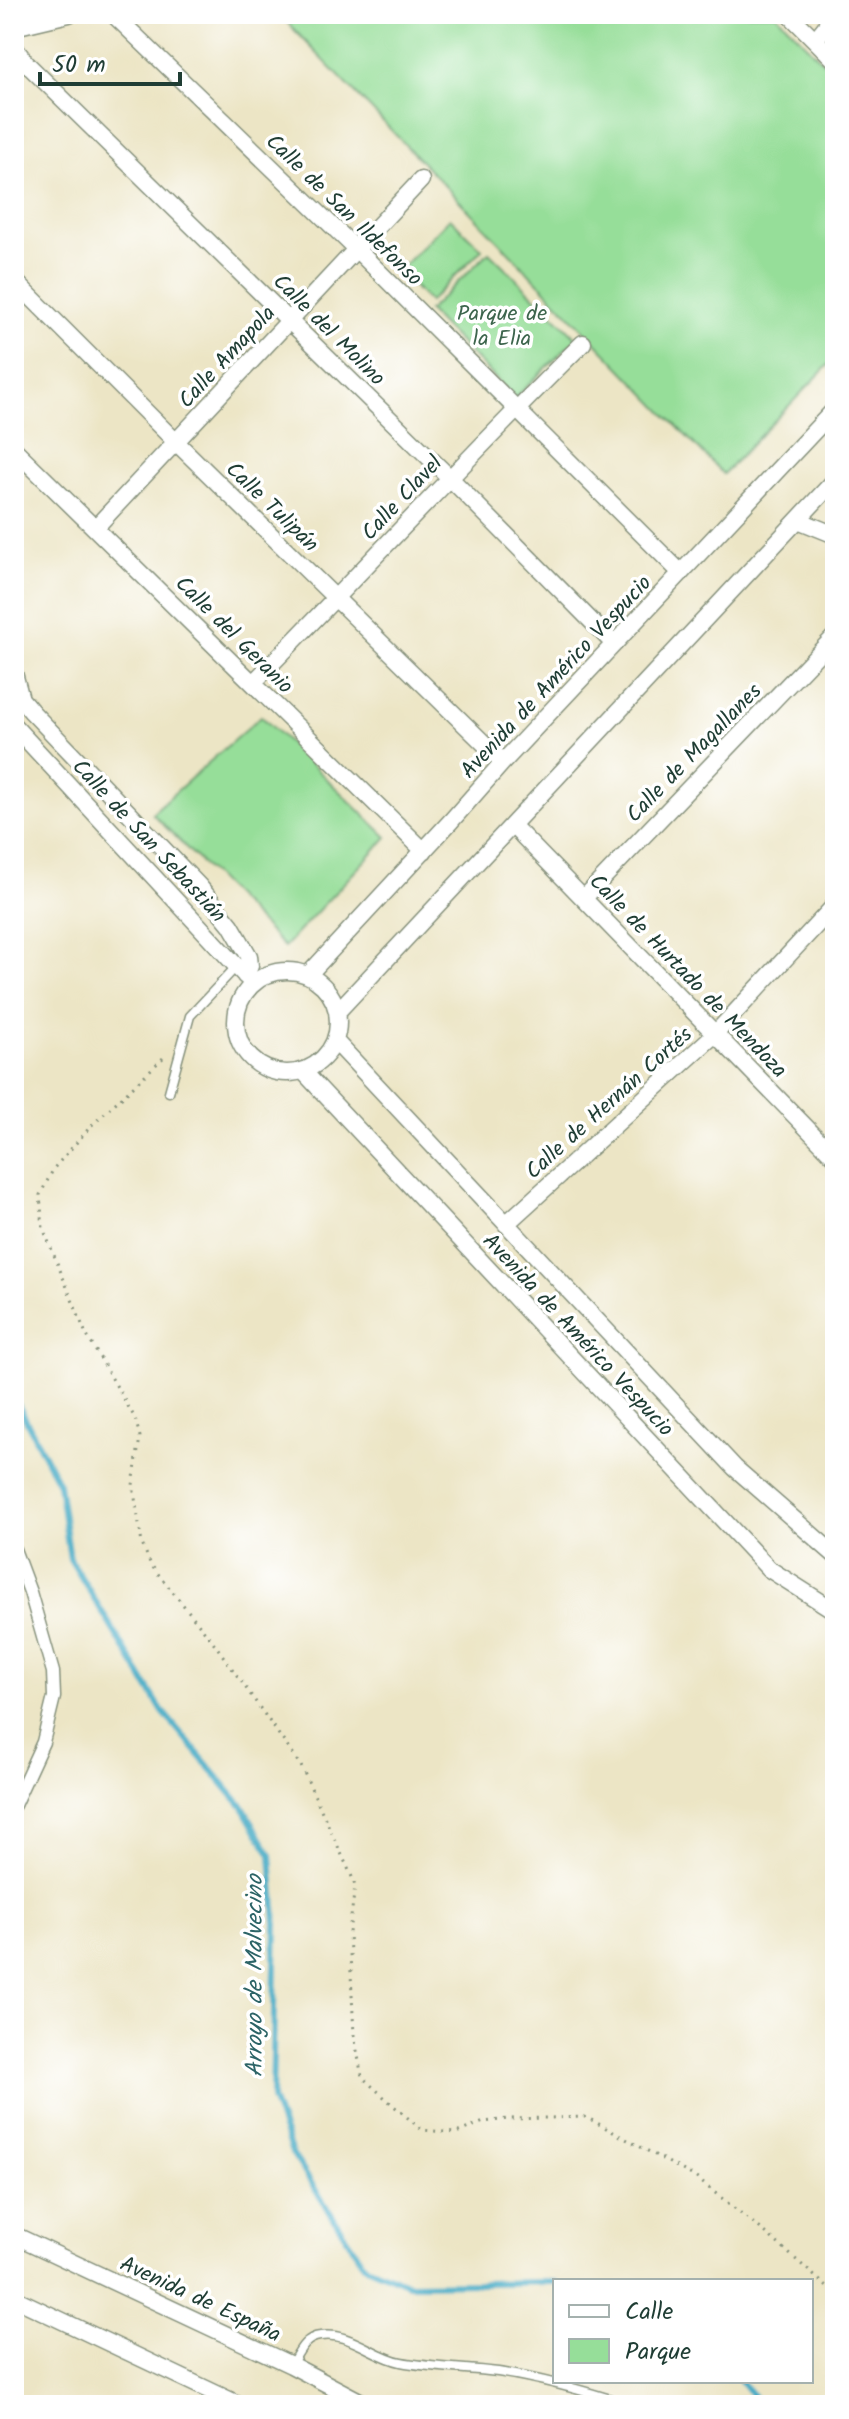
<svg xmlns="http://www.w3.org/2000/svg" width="849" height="2419" font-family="Kalam,sans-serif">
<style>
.green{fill:#96de99;stroke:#5a8e66;stroke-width:2}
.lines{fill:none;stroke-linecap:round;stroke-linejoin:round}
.stream{stroke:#45abc5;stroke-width:6}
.service-casing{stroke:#86917c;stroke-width:11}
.pedestrian-casing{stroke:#86917c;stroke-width:15}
.minor-casing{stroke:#86917c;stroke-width:19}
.path{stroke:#86917c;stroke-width:3;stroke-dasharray:2 6;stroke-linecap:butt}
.service{stroke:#fff;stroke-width:8}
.pedestrian{stroke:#fff;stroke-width:12}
.minor{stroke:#fff;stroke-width:16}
.labels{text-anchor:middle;stroke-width:7;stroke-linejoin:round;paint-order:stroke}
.street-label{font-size:22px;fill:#1f3d34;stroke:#fff}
.park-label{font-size:22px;fill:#3d654d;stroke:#fff}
.water-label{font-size:24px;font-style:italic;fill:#2c6467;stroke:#fff}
</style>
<rect width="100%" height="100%" fill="#fff"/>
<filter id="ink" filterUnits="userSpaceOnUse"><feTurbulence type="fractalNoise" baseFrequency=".0125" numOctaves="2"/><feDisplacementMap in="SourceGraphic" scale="16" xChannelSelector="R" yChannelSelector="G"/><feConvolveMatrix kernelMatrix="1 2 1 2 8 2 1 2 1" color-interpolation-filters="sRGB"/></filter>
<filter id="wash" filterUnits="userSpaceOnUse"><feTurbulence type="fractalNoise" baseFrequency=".006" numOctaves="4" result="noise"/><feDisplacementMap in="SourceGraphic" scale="32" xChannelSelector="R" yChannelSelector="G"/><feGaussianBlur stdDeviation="1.8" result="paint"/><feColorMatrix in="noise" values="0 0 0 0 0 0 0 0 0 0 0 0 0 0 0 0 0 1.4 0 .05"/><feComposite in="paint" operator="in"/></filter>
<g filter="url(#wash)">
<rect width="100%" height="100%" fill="#ece5c5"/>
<path class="green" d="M279,14H776L835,74V358L723,474Z
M450,218L482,249L429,302L398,271Z
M489,252L577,338L515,398L428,311Z
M261,716L387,837L284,947L152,813Z"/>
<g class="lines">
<path class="stream" d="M14,1397L59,1484L70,1559L163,1712L243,1807L271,1855L276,1923L272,2099L292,2153L364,2265L408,2284L555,2282
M741,2381L760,2405"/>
</g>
</g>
<g filter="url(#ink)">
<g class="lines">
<g class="service-casing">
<path id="service" d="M169,1092L190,1016L236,967
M291,2365C299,2352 304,2338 320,2336C349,2331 374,2357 401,2362C433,2368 466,2368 498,2372C544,2379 586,2391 629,2405"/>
</g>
<g class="pedestrian-casing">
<path id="pedestrian" d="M14,1549L30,1592L53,1672L54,1697L43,1742L14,1805"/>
</g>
<g class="minor-casing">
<path id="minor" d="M113,14L356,249L681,573
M789,14L835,60
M14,27L69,14
M815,40L826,26L829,14
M14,47L26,63L449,477L614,644
M14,280L176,442L503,762
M14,449L424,851
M798,520L835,535
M96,527L421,180
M14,673L21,699L32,712L199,886L231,925L249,956L250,966L245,976
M253,683C364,570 470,454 583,343
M14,726L253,984
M512,825L835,1157
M584,898L835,636
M236 1022a51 51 0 1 1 102 0a51 51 0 1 1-102 0Z
M308,975L451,821L503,762L835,409
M338,1011L835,480
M335,1041L735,1468L835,1555
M303,1071L769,1569L835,1611
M506,1224L715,1034L835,905
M14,2235L291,2365L367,2405
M14,2298L240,2405"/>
</g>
<path class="path" d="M163,1058L92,1125L54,1168L40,1195L43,1228L86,1334L135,1418L140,1437L133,1485L142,1544L151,1565L214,1643L301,1766L352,1877L355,1886L349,1933L354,2035L362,2077L394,2106L422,2130L456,2133L484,2122L508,2119L586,2117L695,2177L766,2233L835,2294"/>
<use href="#service" class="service"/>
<use href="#pedestrian" class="pedestrian"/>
<use href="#minor" class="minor"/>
</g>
</g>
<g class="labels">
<g class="street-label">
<text transform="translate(345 209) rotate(44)" y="8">Calle de San Ildefonso</text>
<text transform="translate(330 329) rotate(45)" y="8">Calle del Molino</text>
<text transform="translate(226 356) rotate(-47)" y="8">Calle Amapola</text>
<text transform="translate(401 497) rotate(-47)" y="8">Calle Clavel</text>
<text transform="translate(273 506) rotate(44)" y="8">Calle Tulipán</text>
<text transform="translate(235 634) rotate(45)" y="8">Calle del Geranio</text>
<text transform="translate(555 676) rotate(-47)" y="8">Avenida de Américo Vespucio</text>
<text transform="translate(693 752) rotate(-46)" y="8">Calle de Magallanes</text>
<text transform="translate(150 840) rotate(47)" y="8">Calle de San Sebastián</text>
<text transform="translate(689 975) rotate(46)" y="8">Calle de Hurtado de Mendoza</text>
<text transform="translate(608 1102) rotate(-42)" y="8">Calle de Hernán Cortés</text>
<text transform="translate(579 1334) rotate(47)" y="8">Avenida de Américo Vespucio</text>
<text transform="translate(201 2298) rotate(25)" y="8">Avenida de España</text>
</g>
<g class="park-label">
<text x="502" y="320">Parque de<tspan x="502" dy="25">la Elia</tspan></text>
</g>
<g class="water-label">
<text transform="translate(254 1976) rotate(-90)" y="8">Arroyo de Malvecino</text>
</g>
</g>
<rect width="849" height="2419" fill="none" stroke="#fff" stroke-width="48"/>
<rect x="553" y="2279" width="260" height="104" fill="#ffffff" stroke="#a5b1ae" stroke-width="2"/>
<rect x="569" y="2305" width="40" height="12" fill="#ffffff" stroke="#a5b1ae" stroke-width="2"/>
<text x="625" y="2319" font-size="24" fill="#1f3d34">Calle</text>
<rect x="569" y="2339" width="40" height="24" fill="#96de99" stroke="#a5b1ae" stroke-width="2"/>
<text x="625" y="2359" font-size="24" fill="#1f3d34">Parque</text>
<path d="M40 72v12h140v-12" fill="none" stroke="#1f3d34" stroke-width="4"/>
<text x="52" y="72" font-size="24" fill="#1f3d34" stroke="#ffffff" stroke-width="6" paint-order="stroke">50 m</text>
</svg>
